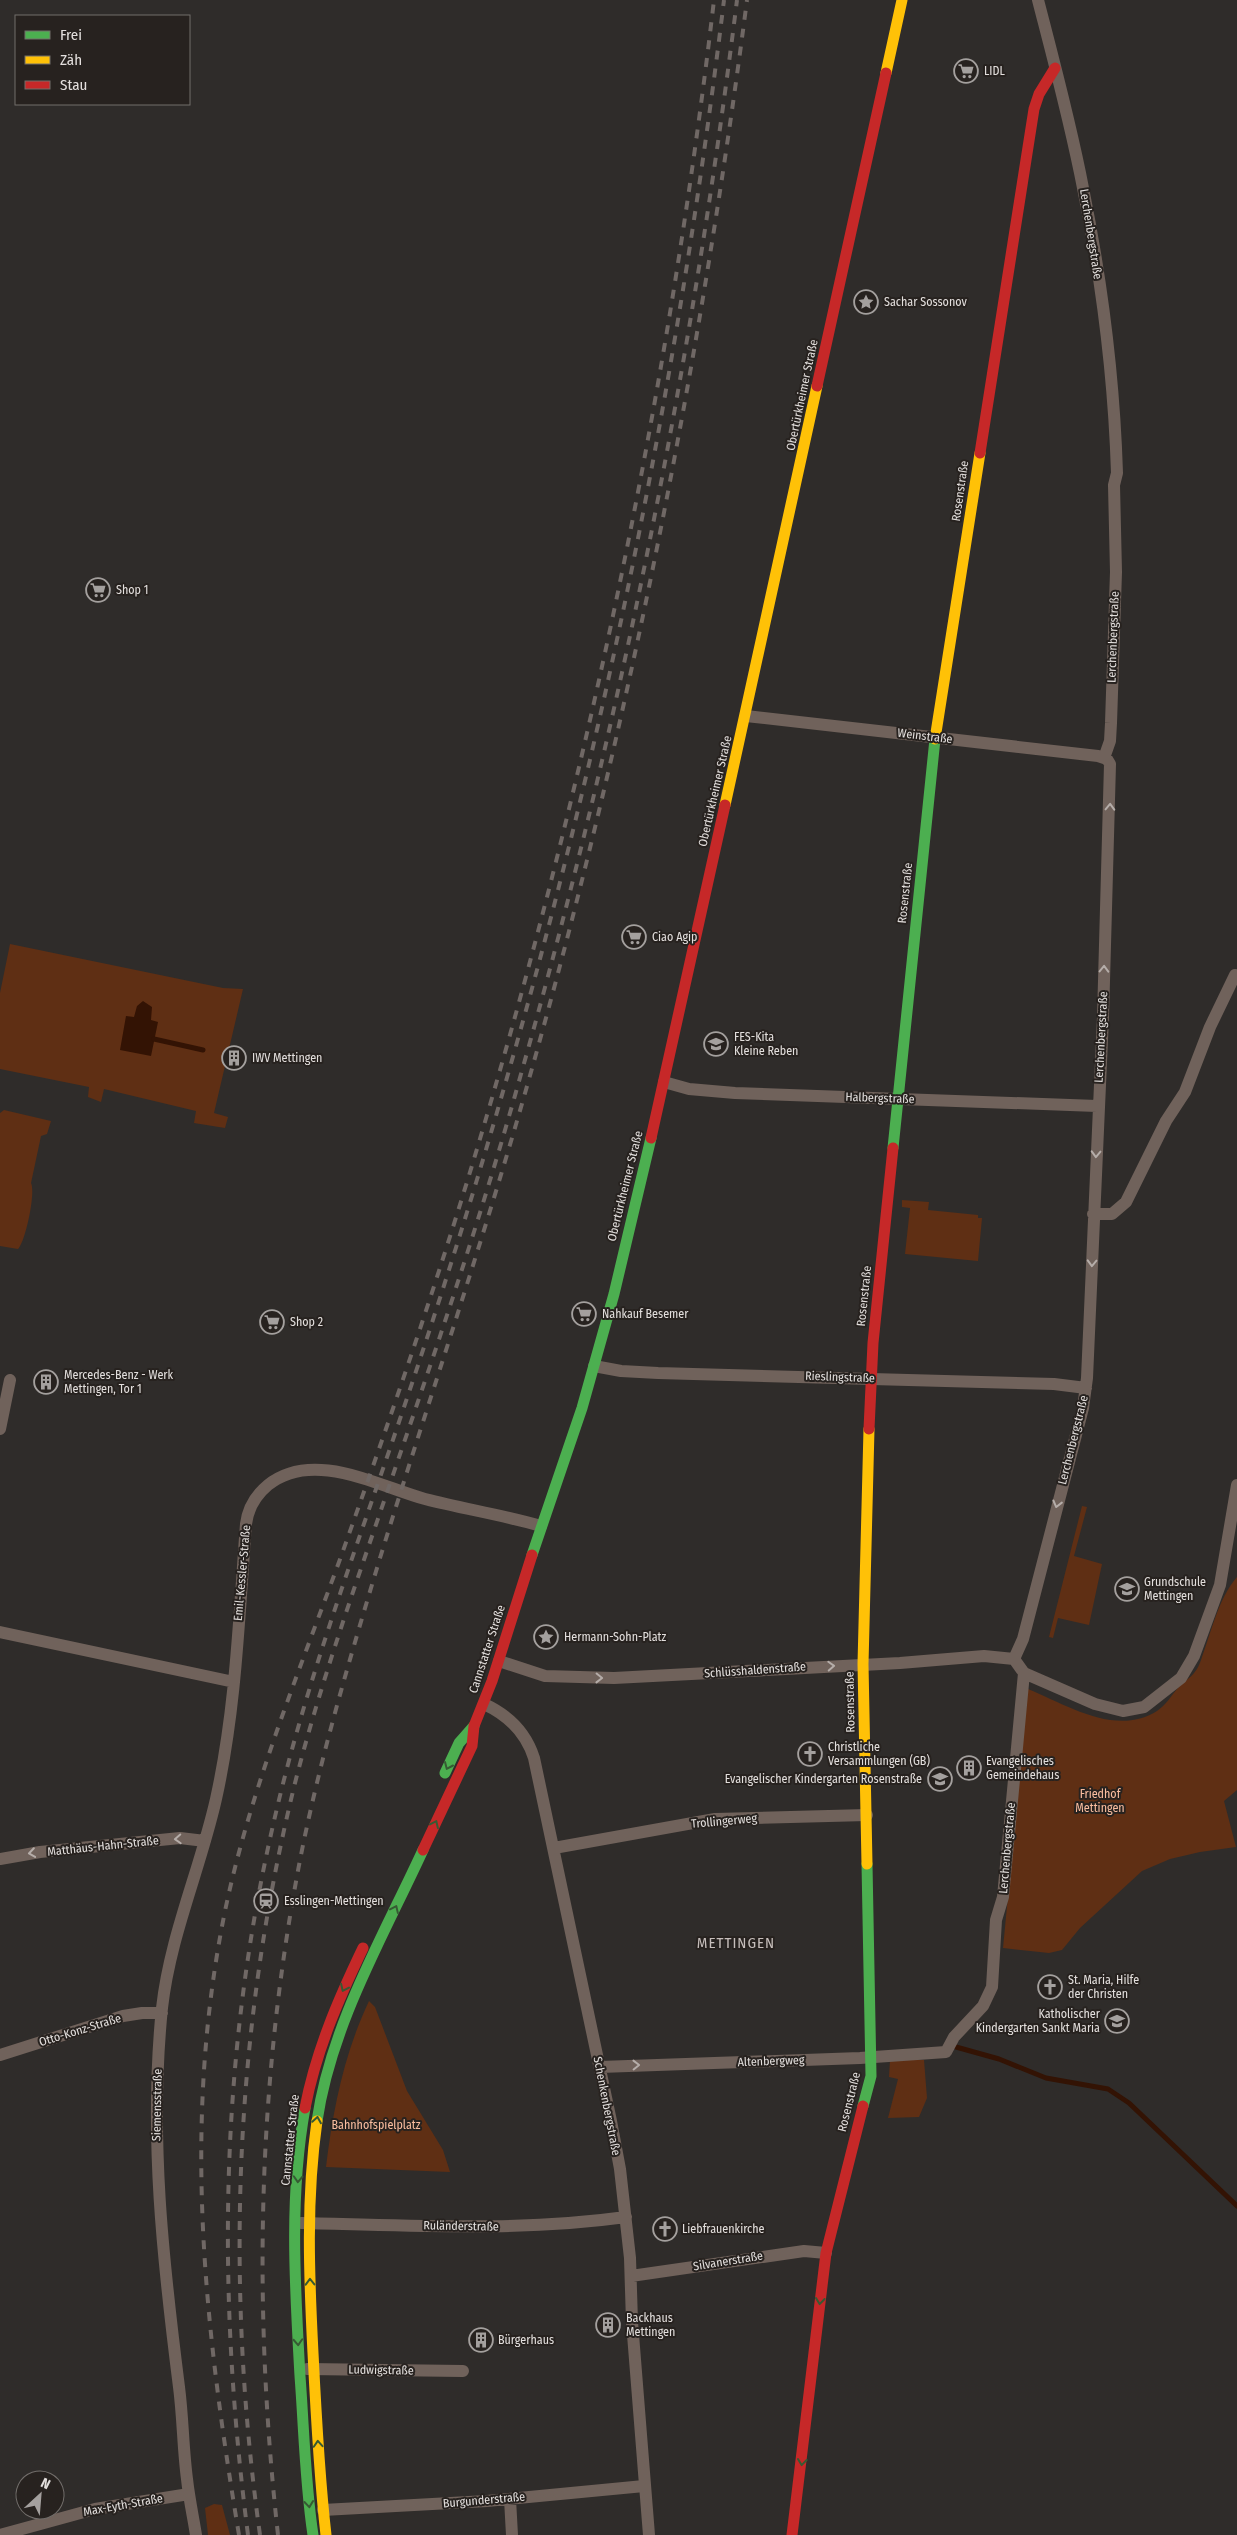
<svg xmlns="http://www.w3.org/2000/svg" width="1237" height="2535" font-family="'Fira Sans Condensed',sans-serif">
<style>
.green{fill:#5f2f14}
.water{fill:#331304}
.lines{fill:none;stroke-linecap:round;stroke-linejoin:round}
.stream{stroke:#331304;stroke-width:5}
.street{stroke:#70625b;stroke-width:12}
.fast{stroke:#4caf50;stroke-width:11}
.slow{stroke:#ffc107;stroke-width:11}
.jam{stroke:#c62828;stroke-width:11}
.rail{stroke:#706865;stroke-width:4;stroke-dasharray:9 9;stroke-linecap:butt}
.oneway{stroke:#b5ada9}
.oneway2{stroke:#365a33}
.labels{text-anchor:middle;stroke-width:4;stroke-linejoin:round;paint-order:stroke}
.poi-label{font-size:12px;fill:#e3dfdd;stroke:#27221f;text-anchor:start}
.street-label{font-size:12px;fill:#e3dfdd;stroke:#27221f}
.park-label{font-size:12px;fill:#fabd9f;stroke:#27221f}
.quarter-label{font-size:15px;letter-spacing:1px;fill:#c6bebb;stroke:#27221f}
</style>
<rect width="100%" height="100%" fill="#2f2c2a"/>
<path class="green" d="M10,944L223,988L243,989L214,1113L228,1117L225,1128L194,1123L196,1111L104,1089L101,1102L88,1097L89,1087L0,1069V993Z
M4,1110L51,1121L47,1134L41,1136L31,1183C36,1193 25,1243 18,1249L0,1246V1113Z
M902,1200L929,1202L928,1210L978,1215V1218H982L978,1261L905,1254L910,1208L902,1207Z
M1082,1506L1087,1507L1074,1556L1102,1564L1089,1625L1058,1618L1053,1638L1049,1637Z
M1237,1577V1790L1224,1801L1236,1847L1200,1852L1170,1859L1142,1871L1080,1928L1062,1950L1049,1953L1003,1948L1028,1689C1067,1705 1116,1737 1157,1711C1166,1705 1171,1696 1177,1689C1188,1677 1195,1677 1201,1660C1211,1633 1218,1599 1237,1577Z
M369,2001L375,2007L407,2091L443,2150L450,2172L326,2167C333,2109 344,2054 369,2001Z
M890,2060H924L927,2098L919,2117L888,2118L898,2079L889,2077Z
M214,2504L222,2505L230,2535H208L205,2508Z"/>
<path class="water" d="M143,1001L152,1007L151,1020L158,1022L151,1056L120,1050L126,1016L134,1017L137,1006Z"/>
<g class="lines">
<path class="stream" d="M154,1039L203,1050
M956,2047L999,2059L1046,2078L1108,2089L1129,2103L1237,2206"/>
<path class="street" d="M1038,0C1054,62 1071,125 1083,188C1102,282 1114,378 1117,473L1114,485L1116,572L1111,723L1110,741L1104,758
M746,716L1098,756L1107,759L1110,764L1103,1017L1087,1378L1083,1408L1023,1639L1014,1659
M664,1082L689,1089L735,1093L1097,1106
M1093,1214H1112L1126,1202L1166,1121L1185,1092L1210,1027L1235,975
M594,1366L621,1371L658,1373L1054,1384L1086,1388
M0,1429L10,1380
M0,1632L234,1682
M499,1661L545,1676L614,1678L900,1663L984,1656L1014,1659
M1024,1673L1095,1704L1123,1711L1144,1707L1181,1678L1194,1656L1220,1585L1237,1485
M484,1704C508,1715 526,1733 534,1758L611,2121L620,2169L630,2258L632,2322L649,2535
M554,1848L715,1819L867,1815
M0,1859L40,1852L180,1838L205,1841
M0,2055L123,2016L142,2013H162
M600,2067L860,2058L946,2052L954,2037L983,2006L992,1987L996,1920L1003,1897L1024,1673L1014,1659
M301,2223C410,2225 518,2232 626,2217
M631,2276L804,2251L826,2253
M307,2369L463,2371
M510,2499L512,2535
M323,2510L487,2501L644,2486
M0,2535L95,2509L189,2494
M196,2535C193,2516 189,2498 187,2479C183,2449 183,2418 179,2387C163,2261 149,2136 162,2008C170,1936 200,1870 216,1799C236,1709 239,1616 246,1524C248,1508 256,1495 268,1485C313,1449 378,1486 425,1499C464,1509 503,1515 541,1526"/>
<path class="fast" d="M893,1148L935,739
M532,1555L582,1408L614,1294L651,1138
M445,1773L459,1743L474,1726
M863,2106L871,2076L867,1864
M305,2108C289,2196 295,2287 300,2376C304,2429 305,2482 313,2535
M317,2121C331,2025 383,1937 423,1850"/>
<path class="slow" d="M886,73L902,0
M935,739L980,453
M725,805L817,386
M867,1864L863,1664L869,1429
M317,2121C306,2198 309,2275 313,2353C316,2414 319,2474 326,2535"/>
<path class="jam" d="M817,386L886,73
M980,453L1034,109L1039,94L1055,68
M651,1138L725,805
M869,1429L873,1343L893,1148
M423,1850L472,1746L474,1726L492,1681L532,1555
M305,2108C316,2051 338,2000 363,1948
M792,2535L826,2253L863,2106"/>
<path class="rail" d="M239,2535C204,2324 182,2123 225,1911C250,1791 297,1677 339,1562C392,1414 443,1266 487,1115C594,750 670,377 714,0
M248,2535C217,2295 219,2058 274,1821C302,1698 345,1579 386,1460C430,1332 471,1204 508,1074C609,723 680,363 724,0
M260,2535C225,2284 234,2030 295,1783C323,1673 362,1567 398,1460C442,1332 485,1204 521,1074C621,722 692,363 737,0
M278,2535C253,2309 257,2084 300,1860C320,1758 350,1658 380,1558C430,1396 485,1236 531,1072C630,720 700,363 747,0"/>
</g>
<defs><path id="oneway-chevron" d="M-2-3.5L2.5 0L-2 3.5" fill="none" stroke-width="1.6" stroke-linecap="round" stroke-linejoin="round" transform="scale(1.25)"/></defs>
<g class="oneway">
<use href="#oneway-chevron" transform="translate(1110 807) rotate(-88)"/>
<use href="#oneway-chevron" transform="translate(1104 969) rotate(-89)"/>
<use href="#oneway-chevron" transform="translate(1096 1154) rotate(92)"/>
<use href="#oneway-chevron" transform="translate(1092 1263) rotate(92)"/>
<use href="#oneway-chevron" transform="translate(1057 1504) rotate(104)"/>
<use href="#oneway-chevron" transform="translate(831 1666) rotate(-3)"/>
<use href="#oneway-chevron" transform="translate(599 1678) rotate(1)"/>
<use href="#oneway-chevron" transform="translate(178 1839) rotate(177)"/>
<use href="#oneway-chevron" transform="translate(32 1853) rotate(172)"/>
<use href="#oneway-chevron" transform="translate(636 2065) rotate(-1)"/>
</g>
<g class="oneway2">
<use href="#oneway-chevron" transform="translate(448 1766) rotate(114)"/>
<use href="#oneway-chevron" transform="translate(435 1824) rotate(-65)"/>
<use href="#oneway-chevron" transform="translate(395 1909) rotate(-65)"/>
<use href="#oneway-chevron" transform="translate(344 1988) rotate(115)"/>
<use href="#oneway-chevron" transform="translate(317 2120) rotate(-81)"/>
<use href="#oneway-chevron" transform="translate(298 2179) rotate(93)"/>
<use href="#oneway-chevron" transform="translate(310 2282) rotate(-91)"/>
<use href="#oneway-chevron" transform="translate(820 2301) rotate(97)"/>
<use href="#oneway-chevron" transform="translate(298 2342) rotate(87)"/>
<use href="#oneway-chevron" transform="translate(318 2444) rotate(-94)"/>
<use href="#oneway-chevron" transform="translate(802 2462) rotate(97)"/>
<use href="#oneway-chevron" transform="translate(309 2504) rotate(84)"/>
</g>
<defs>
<g id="supermarket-ring" transform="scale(1.25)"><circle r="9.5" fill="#27221f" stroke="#a4a09e" stroke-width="1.5"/><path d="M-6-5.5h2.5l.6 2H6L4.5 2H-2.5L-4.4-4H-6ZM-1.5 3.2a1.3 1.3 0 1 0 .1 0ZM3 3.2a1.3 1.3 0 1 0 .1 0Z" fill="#a4a09e"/></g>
<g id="sight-ring" transform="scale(1.25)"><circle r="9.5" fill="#27221f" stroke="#a4a09e" stroke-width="1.5"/><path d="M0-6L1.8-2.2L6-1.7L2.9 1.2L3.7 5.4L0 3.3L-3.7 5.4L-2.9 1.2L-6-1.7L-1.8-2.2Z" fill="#a4a09e"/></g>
<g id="school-ring" transform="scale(1.25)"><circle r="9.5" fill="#27221f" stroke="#a4a09e" stroke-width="1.5"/><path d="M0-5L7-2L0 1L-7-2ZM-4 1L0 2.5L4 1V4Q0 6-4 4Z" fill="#a4a09e"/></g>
<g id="building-ring" transform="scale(1.25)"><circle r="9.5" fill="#27221f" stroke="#a4a09e" stroke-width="1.5"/><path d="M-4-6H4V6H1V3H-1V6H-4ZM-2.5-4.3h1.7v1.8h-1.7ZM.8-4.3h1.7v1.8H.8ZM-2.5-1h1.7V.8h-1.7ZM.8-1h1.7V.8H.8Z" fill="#a4a09e"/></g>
<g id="church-ring" transform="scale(1.25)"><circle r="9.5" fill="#27221f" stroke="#a4a09e" stroke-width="1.5"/><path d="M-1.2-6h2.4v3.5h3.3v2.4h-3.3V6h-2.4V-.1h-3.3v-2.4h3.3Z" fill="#a4a09e"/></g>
<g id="station-ring" transform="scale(1.25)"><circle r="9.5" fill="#27221f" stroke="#a4a09e" stroke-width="1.5"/><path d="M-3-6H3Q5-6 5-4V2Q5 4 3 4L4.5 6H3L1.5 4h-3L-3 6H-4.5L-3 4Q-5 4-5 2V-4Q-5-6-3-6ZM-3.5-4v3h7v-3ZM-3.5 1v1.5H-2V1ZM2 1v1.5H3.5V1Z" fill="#a4a09e"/></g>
</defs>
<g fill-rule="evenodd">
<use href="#supermarket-ring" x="966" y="71"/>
<use href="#sight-ring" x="866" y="302"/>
<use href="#supermarket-ring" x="98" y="590"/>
<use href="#supermarket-ring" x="634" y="937"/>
<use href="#school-ring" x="716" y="1044"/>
<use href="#building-ring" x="234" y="1058"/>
<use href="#supermarket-ring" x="584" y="1314"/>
<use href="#supermarket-ring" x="272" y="1322"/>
<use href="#building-ring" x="46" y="1382"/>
<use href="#school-ring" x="1127" y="1589"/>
<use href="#sight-ring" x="546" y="1637"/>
<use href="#church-ring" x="810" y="1754"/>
<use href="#building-ring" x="969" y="1768"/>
<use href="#school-ring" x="940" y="1779"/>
<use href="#station-ring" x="266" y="1901"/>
<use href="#church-ring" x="1050" y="1987"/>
<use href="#school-ring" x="1117" y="2021"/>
<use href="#church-ring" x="665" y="2229"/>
<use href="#building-ring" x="608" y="2325"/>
<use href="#building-ring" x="481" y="2340"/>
</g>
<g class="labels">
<g class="poi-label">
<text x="984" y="75">LIDL</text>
<text x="884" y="306">Sachar Sossonov</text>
<text x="116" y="594">Shop 1</text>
<text x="652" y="941">Ciao Agip</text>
<text x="734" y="1041">FES-Kita<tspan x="734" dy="14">Kleine Reben</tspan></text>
<text x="252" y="1062">IWV Mettingen</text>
<text x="602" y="1318">Nahkauf Besemer</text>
<text x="290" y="1326">Shop 2</text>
<text x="64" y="1379">Mercedes-Benz - Werk<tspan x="64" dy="14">Mettingen, Tor 1</tspan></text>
<text x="1144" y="1586">Grundschule<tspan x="1144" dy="14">Mettingen</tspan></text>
<text x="564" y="1641">Hermann-Sohn-Platz</text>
<text x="828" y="1751">Christliche<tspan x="828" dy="14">Versammlungen (GB)</tspan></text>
<text x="986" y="1765">Evangelisches<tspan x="986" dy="14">Gemeindehaus</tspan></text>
<text x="922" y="1783" text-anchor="end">Evangelischer Kindergarten Rosenstraße</text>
<text x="284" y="1905">Esslingen-Mettingen</text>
<text x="1068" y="1984">St. Maria, Hilfe<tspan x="1068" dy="14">der Christen</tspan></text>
<text x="1100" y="2018" text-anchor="end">Katholischer<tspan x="1100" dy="14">Kindergarten Sankt Maria</tspan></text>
<text x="682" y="2233">Liebfrauenkirche</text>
<text x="626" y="2322">Backhaus<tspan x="626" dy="14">Mettingen</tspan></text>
<text x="498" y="2344">Bürgerhaus</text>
</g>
<g class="street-label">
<text transform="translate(1091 234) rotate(81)" y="4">Lerchenbergstraße</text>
<text transform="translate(802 395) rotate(-78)" y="4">Obertürkheimer Straße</text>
<text transform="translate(960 491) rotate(-82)" y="4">Rosenstraße</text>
<text transform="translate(1113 637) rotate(-88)" y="4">Lerchenbergstraße</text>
<text transform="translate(925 736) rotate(7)" y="4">Weinstraße</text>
<text transform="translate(715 791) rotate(-77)" y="4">Obertürkheimer Straße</text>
<text transform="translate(905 893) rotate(-84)" y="4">Rosenstraße</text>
<text transform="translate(1101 1037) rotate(-87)" y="4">Lerchenbergstraße</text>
<text transform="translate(880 1098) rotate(2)" y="4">Halbergstraße</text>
<text transform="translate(625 1186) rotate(-76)" y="4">Obertürkheimer Straße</text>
<text transform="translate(864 1296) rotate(-84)" y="4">Rosenstraße</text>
<text transform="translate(840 1377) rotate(2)" y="4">Rieslingstraße</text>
<text transform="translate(1073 1440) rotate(-76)" y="4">Lerchenbergstraße</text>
<text transform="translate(242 1573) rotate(-85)" y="4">Emil-Kessler-Straße</text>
<text transform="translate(487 1649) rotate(-72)" y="4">Cannstatter Straße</text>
<text transform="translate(755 1670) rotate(-4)" y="4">Schlüsshaldenstraße</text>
<text transform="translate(850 1702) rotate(-91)" y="4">Rosenstraße</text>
<text transform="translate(724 1821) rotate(-5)" y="4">Trollingerweg</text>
<text transform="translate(103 1846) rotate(-6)" y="4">Matthäus-Hahn-Straße</text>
<text transform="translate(1007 1848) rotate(-85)" y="4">Lerchenbergstraße</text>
<text transform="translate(80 2030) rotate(-17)" y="4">Otto-Konz-Straße</text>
<text transform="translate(771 2061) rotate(-2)" y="4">Altenbergweg</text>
<text transform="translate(849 2102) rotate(-76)" y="4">Rosenstraße</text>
<text transform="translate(157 2105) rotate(-89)" y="4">Siemensstraße</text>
<text transform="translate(607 2106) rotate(79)" y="4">Schenkenbergstraße</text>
<text transform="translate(290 2140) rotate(-84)" y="4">Cannstatter Straße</text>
<text transform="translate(461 2226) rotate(1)" y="4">Ruländerstraße</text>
<text transform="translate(728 2261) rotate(-9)" y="4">Silvanerstraße</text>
<text transform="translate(381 2370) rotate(1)" y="4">Ludwigstraße</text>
<text transform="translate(484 2500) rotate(-5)" y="4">Burgunderstraße</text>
<text transform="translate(123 2505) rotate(-10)" y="4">Max-Eyth-Straße</text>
</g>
<g class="park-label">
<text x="1100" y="1798">Friedhof<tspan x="1100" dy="14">Mettingen</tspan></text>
<text x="376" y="2129">Bahnhofspielplatz</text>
</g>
<g class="quarter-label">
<text x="736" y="1948">METTINGEN</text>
</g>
</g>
<rect x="15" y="15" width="175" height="90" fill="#27221f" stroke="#726e6b"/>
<rect x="25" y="31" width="25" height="8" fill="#4caf50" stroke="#726e6b"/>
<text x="60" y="40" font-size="15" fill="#e3dfdd">Frei</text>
<rect x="25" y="56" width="25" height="8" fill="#ffc107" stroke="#726e6b"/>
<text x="60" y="65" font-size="15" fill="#e3dfdd">Zäh</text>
<rect x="25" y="81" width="25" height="8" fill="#c62828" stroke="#726e6b"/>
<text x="60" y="90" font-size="15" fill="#e3dfdd">Stau</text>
<g transform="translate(40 2495) rotate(26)"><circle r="24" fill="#27221f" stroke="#726e6b"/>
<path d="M0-4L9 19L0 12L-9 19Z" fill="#a4a09e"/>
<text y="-8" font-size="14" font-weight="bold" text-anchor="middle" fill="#e3dfdd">N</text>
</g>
</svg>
